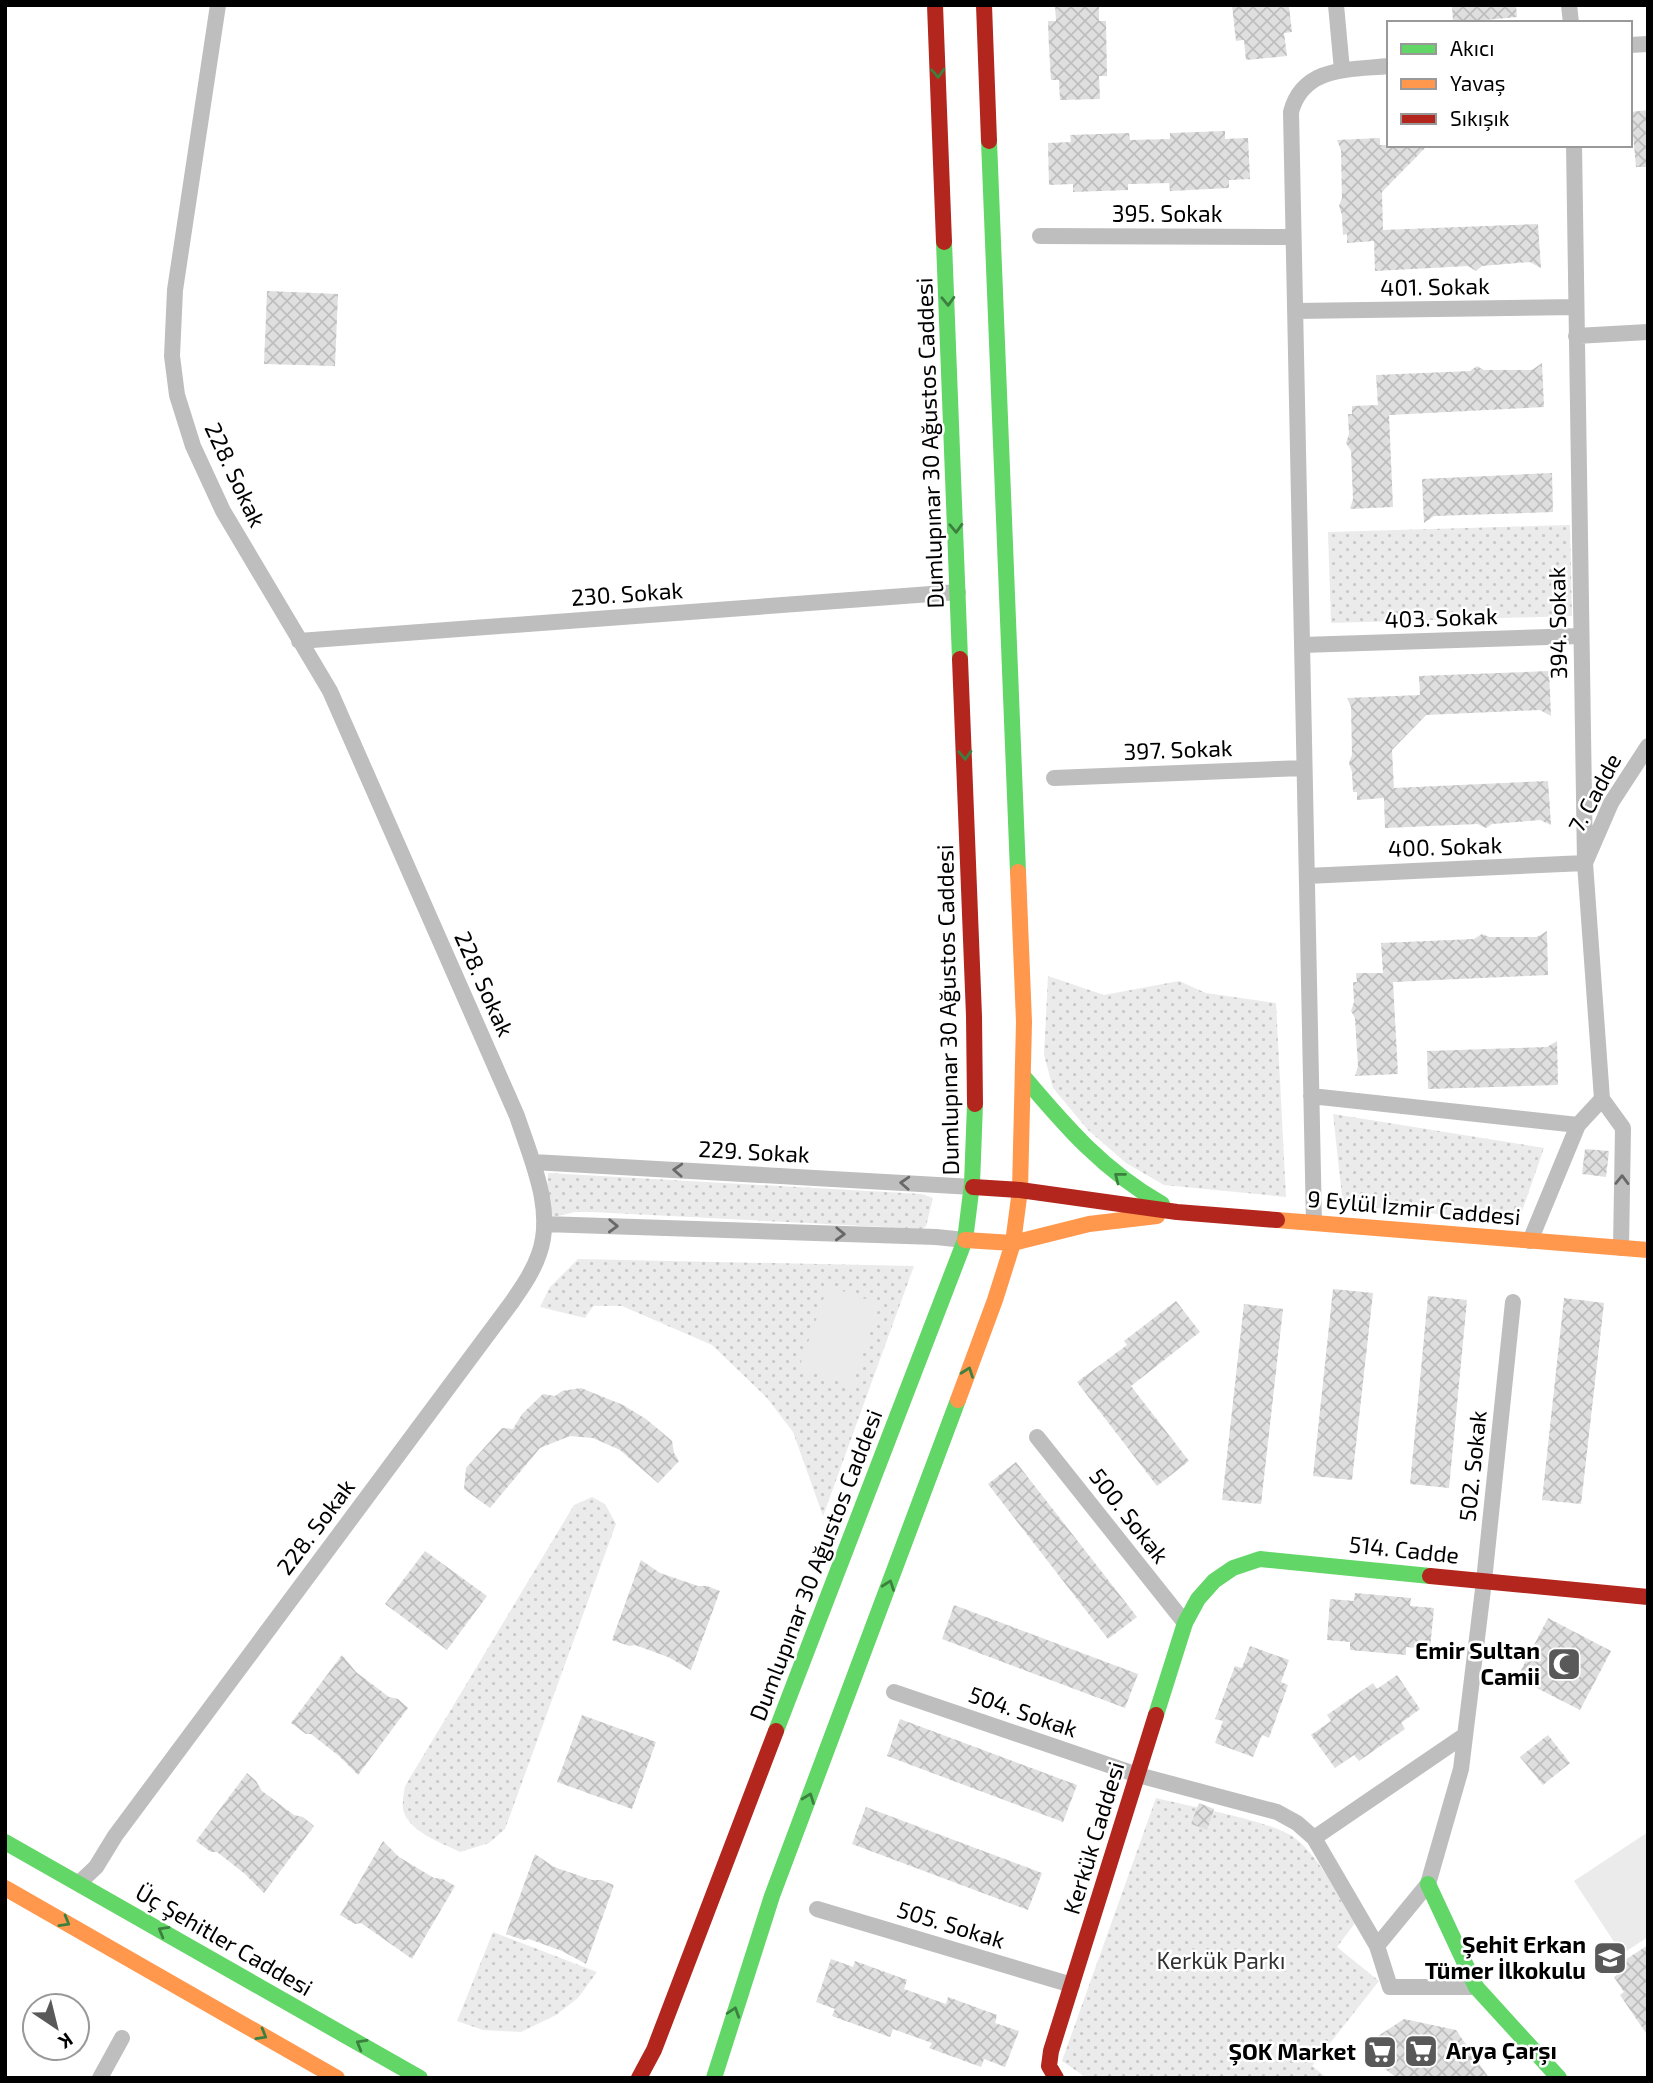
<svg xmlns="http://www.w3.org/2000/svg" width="1653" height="2083" font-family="'Exo 2',sans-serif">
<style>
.grass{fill:url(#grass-dots)}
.garden{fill:#ebebeb}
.building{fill:url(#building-cross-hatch)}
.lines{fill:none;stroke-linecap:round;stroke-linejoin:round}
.street{stroke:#bebebe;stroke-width:16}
.fast{stroke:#63d668;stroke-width:16}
.slow{stroke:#ff974d;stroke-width:16}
.jam{stroke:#b3261e;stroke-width:16}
.oneway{stroke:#3b803e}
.oneway2{stroke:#686868}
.labels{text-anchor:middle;stroke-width:5;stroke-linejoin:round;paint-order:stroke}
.street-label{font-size:23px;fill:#000;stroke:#fff}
.poi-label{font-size:23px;font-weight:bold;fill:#000;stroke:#fff;text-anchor:end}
.park-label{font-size:23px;fill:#323232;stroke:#fff}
</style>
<defs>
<pattern id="grass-dots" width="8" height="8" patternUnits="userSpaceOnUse" patternTransform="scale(1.75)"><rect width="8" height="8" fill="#ebebeb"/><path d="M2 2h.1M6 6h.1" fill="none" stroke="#c8c8c8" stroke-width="1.8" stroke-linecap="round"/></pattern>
<pattern id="building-cross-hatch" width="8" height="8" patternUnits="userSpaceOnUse" patternTransform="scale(1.75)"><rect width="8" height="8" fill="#dfdfdf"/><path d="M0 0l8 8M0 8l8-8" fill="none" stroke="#bebebe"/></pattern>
</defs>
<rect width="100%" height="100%" fill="#fff"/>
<path class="grass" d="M1570,525L1572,616L1331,623L1328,532Z
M1048,976L1104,995L1179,981L1206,993L1276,1003L1286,1197L1164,1185L1126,1163L1088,1130L1053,1088L1044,1055Z
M1333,1114L1544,1148L1520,1217L1501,1220L1343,1205Z
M548,1173L922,1194L933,1198L926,1226L922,1229L592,1212H575L546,1219Z
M578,1259L914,1266L823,1516L793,1432L767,1398L712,1345L622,1306H593L585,1318L540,1307L550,1287Z
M592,1497L605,1504L616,1524L505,1829L489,1843L460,1852C442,1843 407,1831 403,1809C402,1802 404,1793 405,1786L574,1505Z
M1156,1798C1187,1806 1275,1821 1296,1839C1322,1860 1337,1896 1355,1923L1337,1947L1379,1981L1312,2066L1327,2078H1087L1062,2061Z
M493,1932L597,1972L578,1998L556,2015L521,2032L483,2030L457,2021Z"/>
<path class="garden" d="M828,1286L880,1304L852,1386L799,1368Z
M1648,1832V1937L1622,1954L1574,1881Z"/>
<path class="building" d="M1055,5H1099V21H1106L1107,76H1099L1100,99L1060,100L1059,80H1051L1049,48L1048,21H1056Z
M1232,5L1289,7L1292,32L1284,33L1287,56L1246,60L1244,40L1236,41Z
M1452,5H1516L1517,17L1453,23Z
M1648,110V167H1636L1631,112Z
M1225,131V139L1248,138L1250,179L1229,180V188L1170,191L1169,183L1128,184V190L1073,192V184L1049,185L1048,143L1071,142L1070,135L1129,133L1130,140L1170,139V133Z
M1380,138V145H1428L1382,192L1383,230L1538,224L1541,268L1530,262L1482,266L1476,271L1468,266L1375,271L1374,241L1347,243V234L1343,235L1342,215L1339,206L1342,198L1341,150L1337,140Z
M267,291L338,294L335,366L264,364Z
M1542,363L1544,407L1389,415L1393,507L1350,509L1353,499L1351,451L1346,443L1349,434L1348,414H1352V406L1378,405L1376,375L1470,371L1477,366L1484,370H1532Z
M1552,473L1553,512L1434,516L1424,523L1422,479Z
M1549,671L1551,716L1540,710L1426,715L1392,750L1394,788L1548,781L1551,825L1540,820L1492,824L1486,828L1478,824L1385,828L1384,798L1357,800V792H1353L1352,772L1349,763L1352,755L1351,707L1347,698L1420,695L1419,676Z
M1547,931L1548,975L1393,982L1398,1074L1355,1076L1358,1066L1355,1018L1351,1011L1354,1002L1353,982H1357L1356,973H1383L1381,943L1474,939L1482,934L1489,937H1537Z
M1557,1041L1558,1085L1428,1089L1427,1051L1547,1047Z
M1585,1149L1609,1151L1606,1177L1582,1174Z
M1333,1289L1373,1293L1352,1480L1313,1476Z
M1428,1296L1467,1300L1449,1488L1410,1484Z
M1564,1298L1604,1303L1581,1504L1542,1500Z
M1176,1301L1200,1332L1131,1386L1189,1461L1157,1486L1077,1382L1127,1345L1124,1341Z
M1244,1304L1283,1309L1261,1504L1222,1500Z
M581,1388L623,1405L646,1419L672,1441L674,1453L679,1461L658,1483L620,1450L593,1438L570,1436L540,1448L490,1508L464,1489L466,1468L502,1428L513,1429L522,1414L543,1394L555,1396L562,1391Z
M1016,1462L1137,1617L1108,1639L988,1484Z
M425,1551L487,1596L447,1650L385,1604Z
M641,1560L660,1573L698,1586H707L720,1591L691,1670L668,1657L635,1645L629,1646L612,1640Z
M1355,1593L1411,1598L1410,1606L1434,1608L1430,1649L1406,1647V1655L1350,1650V1642L1327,1640L1330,1599L1354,1601Z
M954,1605L1138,1674L1125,1708L942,1639Z
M1548,1618L1611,1651L1580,1710L1517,1678Z
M1250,1646L1289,1660L1281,1682L1288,1685L1269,1738L1262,1735L1253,1757L1215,1743L1223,1721L1215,1719L1235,1666L1242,1668Z
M342,1655L356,1672L389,1697L398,1699L408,1708L358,1775L339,1756L311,1734H306L291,1723Z
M1397,1675L1420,1709L1401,1723L1405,1729L1359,1761L1354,1755L1335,1768L1311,1735L1331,1721L1327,1715L1373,1683L1377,1689Z
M582,1715L656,1742L632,1809L557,1782Z
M900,1719L1077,1785L1063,1822L887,1756Z
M1548,1735L1570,1763L1543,1785L1520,1757Z
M247,1773L256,1781L262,1791L294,1815L303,1817L314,1826L264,1893L245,1874L217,1852H211L196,1841Z
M1199,1803L1214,1809L1207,1830L1191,1824Z
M866,1807L1042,1873L1028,1910L852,1844Z
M383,1841L399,1857L434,1878L443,1879L455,1886L412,1959L361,1923L355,1924L340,1915Z
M535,1854L554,1867L592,1880H601L614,1885L586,1964L562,1951L529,1939L523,1940L506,1934Z
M1648,1945V2036L1620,1995L1624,1992L1614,1977L1626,1968L1622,1962Z
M831,1959L853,1967L855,1961L907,1980L904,1989L946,2004L948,1997L997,2015L995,2023L1019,2031L1005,2067L984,2059L981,2067L929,2048L932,2043L893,2029L890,2037L832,2016L835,2009L816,2002Z
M1404,2019L1456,2030L1489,2078H1397L1373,2060L1369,2042Z"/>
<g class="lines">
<path class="street" d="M1336,5L1342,70
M1569,5L1571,23
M1630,45L1648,44
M1574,145L1585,863L1602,1099
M1040,236L1293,237
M1295,311L1576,307
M1576,336L1648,332
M299,641L958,592
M1302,645L1581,636
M1054,778L1304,768
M1307,876L1585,863L1611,803L1648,746
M1311,1096L1578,1125
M533,1162L973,1187
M1314,1223L1291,112C1303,66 1349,70 1389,66
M544,1224L936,1237L965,1240
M1530,1241L1578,1125L1602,1099L1623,1128L1621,1248
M1037,1437L1185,1623
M894,1692L1138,1775L1277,1812L1297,1823L1314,1838L1377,1946L1390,1987H1476
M1314,1838L1465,1735
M79,1883L96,1867L115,1836L512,1302C522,1287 533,1272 539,1254C555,1210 531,1159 517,1116L330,691L223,511L193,446L177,395L172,356L175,290L218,5
M817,1909L1072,1985
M1377,1946L1428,1884L1461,1769L1484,1581L1513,1302
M100,2078L122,2038"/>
<path class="fast" d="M989,141L1018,872
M944,242L960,659
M1023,1076C1066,1127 1103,1170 1162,1204
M1156,1715L1185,1623L1198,1599L1214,1581L1233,1568L1260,1559L1430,1576
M776,1731L965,1240L972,1184L975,1104
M5,1842L420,2078
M1428,1884L1476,1987L1559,2078
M714,2078L772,1896L958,1400"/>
<path class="slow" d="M1277,1220L1648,1250
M965,1240L1013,1243L1089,1224L1157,1216
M958,1400L995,1300L1013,1243L1020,1190L1024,1022L1018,872
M5,1888L337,2078"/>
<path class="jam" d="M935,5L944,242
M984,5L989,141
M960,659L974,1016L975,1104
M973,1187L1020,1190L1177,1212L1277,1220
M1430,1576L1648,1597
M639,2078L654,2050L776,1731
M1056,2078L1049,2066L1051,2051L1156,1715"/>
</g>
<defs><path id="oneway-chevron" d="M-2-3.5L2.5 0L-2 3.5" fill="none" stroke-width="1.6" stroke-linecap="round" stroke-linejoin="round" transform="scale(1.75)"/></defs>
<g class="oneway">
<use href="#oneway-chevron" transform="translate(938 73) rotate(87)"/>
<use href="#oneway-chevron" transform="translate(948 301) rotate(88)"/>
<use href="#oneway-chevron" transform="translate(956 528) rotate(88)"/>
<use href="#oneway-chevron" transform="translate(965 755) rotate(88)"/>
<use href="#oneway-chevron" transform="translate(1119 1177) rotate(-142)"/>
<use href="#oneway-chevron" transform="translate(968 1372) rotate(-70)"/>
<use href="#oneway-chevron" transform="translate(889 1585) rotate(-70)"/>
<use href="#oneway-chevron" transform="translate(809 1798) rotate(-69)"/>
<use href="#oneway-chevron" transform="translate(65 1922) rotate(30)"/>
<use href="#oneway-chevron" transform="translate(163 1931) rotate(-150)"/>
<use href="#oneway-chevron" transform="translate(734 2012) rotate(-72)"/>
<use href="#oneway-chevron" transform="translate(262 2035) rotate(30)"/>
<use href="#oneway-chevron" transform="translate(361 2044) rotate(-150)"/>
</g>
<g class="oneway2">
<use href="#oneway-chevron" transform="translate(678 1170) rotate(-177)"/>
<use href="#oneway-chevron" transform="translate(1622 1180) rotate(-89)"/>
<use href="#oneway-chevron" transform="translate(905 1183) rotate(-177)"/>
<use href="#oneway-chevron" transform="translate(613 1226) rotate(2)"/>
<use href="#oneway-chevron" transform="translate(840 1234) rotate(2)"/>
</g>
<defs>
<g id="mosque-square" transform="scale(1.75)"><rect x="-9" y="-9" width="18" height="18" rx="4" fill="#595959" stroke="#fff"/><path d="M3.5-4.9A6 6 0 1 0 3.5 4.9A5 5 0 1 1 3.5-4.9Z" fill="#fff"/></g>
<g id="school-square" transform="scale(1.75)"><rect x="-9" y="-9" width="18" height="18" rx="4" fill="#595959" stroke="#fff"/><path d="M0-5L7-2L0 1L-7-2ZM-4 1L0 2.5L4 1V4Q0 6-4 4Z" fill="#fff"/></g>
<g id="supermarket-square" transform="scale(1.75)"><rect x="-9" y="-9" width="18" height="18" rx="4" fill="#595959" stroke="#fff"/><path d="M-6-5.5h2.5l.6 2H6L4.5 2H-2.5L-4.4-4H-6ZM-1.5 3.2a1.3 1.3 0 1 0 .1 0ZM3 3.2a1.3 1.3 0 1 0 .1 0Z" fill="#fff"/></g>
</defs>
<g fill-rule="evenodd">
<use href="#mosque-square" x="1564" y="1664"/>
<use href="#school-square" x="1610" y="1958"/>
<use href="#supermarket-square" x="1421" y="2051"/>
<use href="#supermarket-square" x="1380" y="2052"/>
</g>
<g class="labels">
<g class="street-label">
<text x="1167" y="222">395. Sokak</text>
<text transform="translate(1435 287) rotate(-1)" y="8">401. Sokak</text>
<text transform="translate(930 443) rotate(-92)" y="8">Dumlupınar 30 Ağustos Caddesi</text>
<text transform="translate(235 475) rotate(65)" y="8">228. Sokak</text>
<text transform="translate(627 594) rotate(-4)" y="8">230. Sokak</text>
<text transform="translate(1441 618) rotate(-2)" y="8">403. Sokak</text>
<text transform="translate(1558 623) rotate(-91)" y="8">394. Sokak</text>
<text transform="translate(1178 750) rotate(-2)" y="8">397. Sokak</text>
<text transform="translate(1595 793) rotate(-62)" y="8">7. Cadde</text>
<text transform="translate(1445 847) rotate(-2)" y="8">400. Sokak</text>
<text transform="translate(484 984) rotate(66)" y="8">228. Sokak</text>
<text transform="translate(948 1010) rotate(-91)" y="8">Dumlupınar 30 Ağustos Caddesi</text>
<text transform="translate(754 1152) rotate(3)" y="8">229. Sokak</text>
<text transform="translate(1414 1208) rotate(5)" y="8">9 Eylül İzmir Caddesi</text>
<text transform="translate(1473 1466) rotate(-84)" y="8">502. Sokak</text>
<text transform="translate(1129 1516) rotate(52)" y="8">500. Sokak</text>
<text transform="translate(316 1527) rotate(-53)" y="8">228. Sokak</text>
<text transform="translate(1404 1550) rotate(6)" y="8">514. Cadde</text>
<text transform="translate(816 1565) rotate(-69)" y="8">Dumlupınar 30 Ağustos Caddesi</text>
<text transform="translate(1023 1712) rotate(19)" y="8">504. Sokak</text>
<text transform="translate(1094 1838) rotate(-73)" y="8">Kerkük Caddesi</text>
<text transform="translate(951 1925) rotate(17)" y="8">505. Sokak</text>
<text transform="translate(224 1940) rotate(30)" y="8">Üç Şehitler Caddesi</text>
</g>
<g class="poi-label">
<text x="1540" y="1659">Emir Sultan<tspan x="1540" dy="26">Camii</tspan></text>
<text x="1586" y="1953">Şehit Erkan<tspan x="1586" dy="26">Tümer İlkokulu</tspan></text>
<text x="1446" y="2059" text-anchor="start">Arya Çarşı</text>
<text x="1356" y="2060">ŞOK Market</text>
</g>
<g class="park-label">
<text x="1221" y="1969">Kerkük Parkı</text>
</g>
</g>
<rect width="1653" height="2083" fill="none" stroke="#000000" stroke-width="14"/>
<rect x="1387" y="21" width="245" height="126" fill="#ffffff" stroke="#999999" stroke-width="2"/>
<rect x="1401" y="44" width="35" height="10" fill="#63d668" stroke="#999999" stroke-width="2"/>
<text x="1450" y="56" font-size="21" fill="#000000">Akıcı</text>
<rect x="1401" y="79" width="35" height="10" fill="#ff974d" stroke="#999999" stroke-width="2"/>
<text x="1450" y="91" font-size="21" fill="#000000">Yavaş</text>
<rect x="1401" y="114" width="35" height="10" fill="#b3261e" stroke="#999999" stroke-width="2"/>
<text x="1450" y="126" font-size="21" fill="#000000">Sıkışık</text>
<g transform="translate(56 2027) rotate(145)"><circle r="33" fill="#ffffff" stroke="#999999" stroke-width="2"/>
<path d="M0-5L12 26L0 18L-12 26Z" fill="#595959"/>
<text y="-10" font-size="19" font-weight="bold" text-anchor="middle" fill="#000000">K</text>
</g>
</svg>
